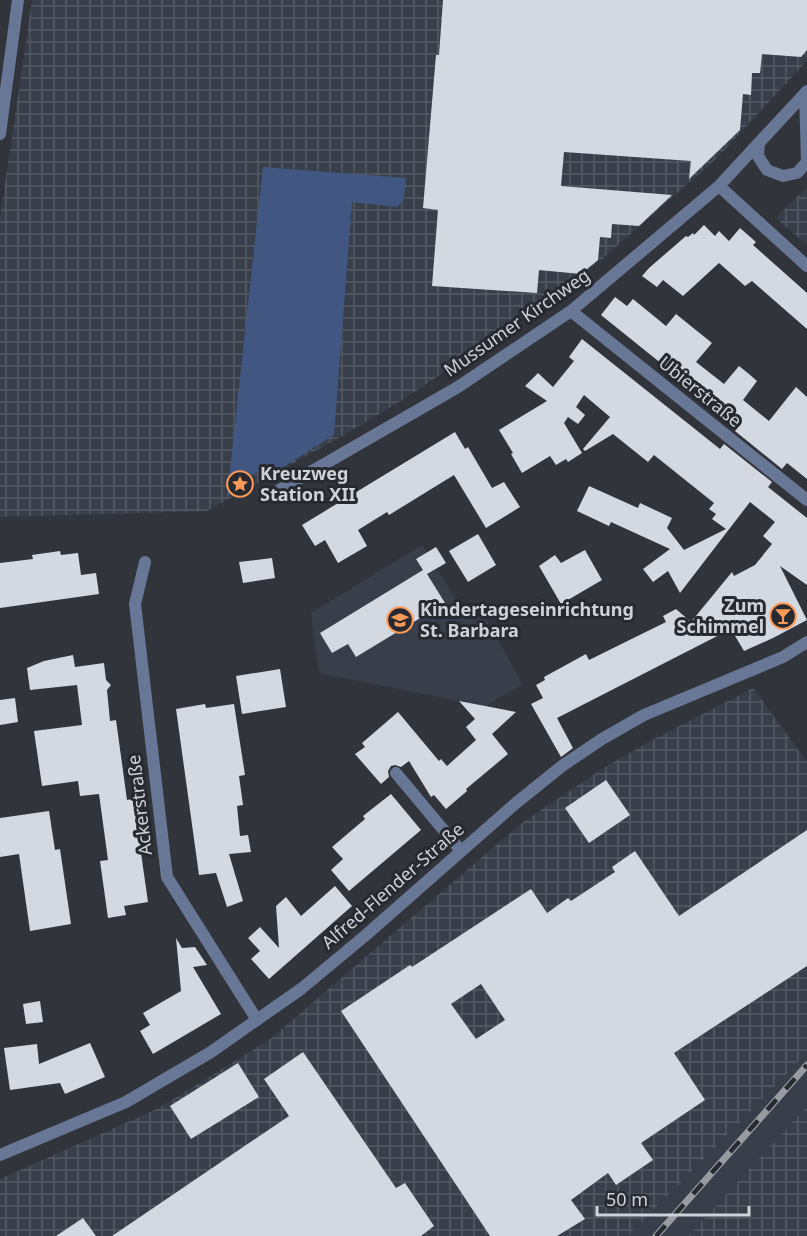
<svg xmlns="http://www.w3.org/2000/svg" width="807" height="1236" font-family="'Noto Sans',sans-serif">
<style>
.built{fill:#383e4a}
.industrial{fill:url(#industrial-grid)}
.green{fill:#415781}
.building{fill:#d4d8e1;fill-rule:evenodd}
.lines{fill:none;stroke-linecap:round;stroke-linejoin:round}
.minor{stroke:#687795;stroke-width:12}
.tertiary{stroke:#687795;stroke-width:12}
.rail-casing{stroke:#989ba0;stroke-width:7}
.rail{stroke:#272a31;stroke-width:4.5;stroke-dasharray:14;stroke-linecap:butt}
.labels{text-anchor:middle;stroke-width:6;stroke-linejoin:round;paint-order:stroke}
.street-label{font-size:18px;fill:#cfd2d6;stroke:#272a31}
.poi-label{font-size:18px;font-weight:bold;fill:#cfd2d6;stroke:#272a31;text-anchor:start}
</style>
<defs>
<pattern id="industrial-grid" width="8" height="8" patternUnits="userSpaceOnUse" patternTransform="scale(1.5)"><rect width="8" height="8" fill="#383e4a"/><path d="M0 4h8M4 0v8" fill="none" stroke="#545963"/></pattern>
</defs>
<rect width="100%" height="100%" fill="#31343b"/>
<path class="built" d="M422,545L464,612L478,604L523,685L485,706L319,673L311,613Z
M807,1053V1106L688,1236H628Z"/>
<path class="industrial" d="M32,0H807V61L717,158L602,259L488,343L396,404L344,435L207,511L0,517V218Z
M807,187V245L776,218Z
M753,688L807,762V1053L628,1236H0V1179L159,1108L269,1040L522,823L605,767L656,738Z
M807,1106V1236H688Z"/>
<path class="green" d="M263,167L406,178C405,189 406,200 397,207L352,202L334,435L282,468C261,461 242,484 227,497Z"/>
<path class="building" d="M443,0H807V50L801,57L762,54L760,73H752L751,95L743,94L740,130L689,179L691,161L564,152L561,186L672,195L639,226L612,224L611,238L600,237L598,260L581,274L539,270L537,293L432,286L438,210L423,208L436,55H439Z
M704,225L715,236L719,231L729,241L740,228L756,242L753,245L807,293V329L752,281L745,286L719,263L683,296L663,280L657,287L642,276L649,268L686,236L688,237L693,233L694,235Z
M615,297L627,306L633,299L666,326L676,314L712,343L696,362L724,384L739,366L749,374L757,381L743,400L769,421L796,387L807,397V479L787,463L782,469L735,431L739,426L601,315Z
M582,339L720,449L724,444L772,482L768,487L807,518V585L780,566L807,620L773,638L744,651L731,629L557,718L573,748L561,757L531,704L543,698L536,685L545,680L544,677L586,654L589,660L666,622L663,616L676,609L691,622L732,572L734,576L755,565L772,544L763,536L775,522L750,502L680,593L668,571L653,582L643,569L670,549L611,522L609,526L577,511L589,486L638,508L640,503L672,518L667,528L684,550L726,529L712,519L716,514L709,509L714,503L654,455L648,462L613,434L585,451L583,449L610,417L584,395L576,407L585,415L578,424L568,417L564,423L582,453L568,462L566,459L556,465L550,456L522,473L511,454L513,453L499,430L547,401L525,386L538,373L553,387L574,361L569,357Z
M455,432L465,449L468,447L492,488L504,482L520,507L486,528L454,475L389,515L387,512L358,530L367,546L338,563L325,540L315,546L302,525Z
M478,534L496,565L468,582L449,551Z
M436,547L446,563L427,574L445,603L356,657L348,644L332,653L320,633L423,570L416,559Z
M585,550L602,580L561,604L539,566L555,555L561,563Z
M60,551L61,555L78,553L81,575L96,573L99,594L0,608V563L33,559L32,555Z
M272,558L275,578L243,583L239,562Z
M73,655L75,667L104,663L106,680L111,685L107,690L110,721L116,720L127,800L133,799L134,808H136L141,846H140L148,902L124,906L126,915L108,918L100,861L108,860L99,794L80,796L78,781L42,786L34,731L82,725L77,685L30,690L27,668L44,661Z
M280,669L286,707L242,714L236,676Z
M15,698L18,722L0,725V700Z
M459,701L516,712L492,734L508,754L466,789L467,791L446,809L434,795L431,797L409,761L401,767L395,765L391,766L388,771L389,777L381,784L355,754L365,747L362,743L398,712L439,761L441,759L447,766L476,740L466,727L475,719Z
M205,704L206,708L234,704L245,775L239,776L243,805L237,806L240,836L248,835L251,852L229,854L243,901L227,907L216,873L199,875L176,709Z
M606,780L630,815L589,843L565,808Z
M391,794L421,830L349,891L331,870L343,859L332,847L365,819L363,816Z
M49,811L55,850L60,849L71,924L30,931L19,854L0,857V818Z
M807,830V966L674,1053L705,1100L641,1143L653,1160L616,1185L608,1173L571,1200L585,1219L557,1236H490L341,1011L410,965L412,967L531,889L547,913L568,898L571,901L615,872L612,867L635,851L679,916ZM481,984L505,1020L476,1039L451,1004Z
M335,886L352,906L269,979L251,959L260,951L248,938L260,927L279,948L276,906L286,897L301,916Z
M176,938L182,948L195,947L207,965L193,967L221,1014L153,1054L140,1031L150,1025L143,1013L181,991Z
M40,1001L43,1022L26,1024L23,1004Z
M90,1043L105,1077L65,1094L60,1083L10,1090L4,1048L37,1044L39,1064Z
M303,1052L396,1188L405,1183L434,1226L421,1236H112L289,1116L264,1079Z
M238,1063L259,1097L191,1139L170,1106Z
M83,1218L96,1236H56Z"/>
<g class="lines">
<path class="minor" d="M759,143L758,156L767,170L783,176L797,173L807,162L805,93
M719,186L807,266
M571,311L807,500
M269,496L458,387L571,311L719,186L807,91
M145,562L135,604L167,877L257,1020
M396,773L461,851"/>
<path class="tertiary" d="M0,134L18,0
M0,1155L126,1102L211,1052L301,989L366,935L516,803L562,766L602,739L644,715L783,657L807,642"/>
<g class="rail-casing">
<path id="rail" d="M656,1236L807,1065"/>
</g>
<use href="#rail" class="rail"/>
</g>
<defs>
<g id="sight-ring" transform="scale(1.35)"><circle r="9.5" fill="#272a31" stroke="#fe9b58" stroke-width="1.5"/><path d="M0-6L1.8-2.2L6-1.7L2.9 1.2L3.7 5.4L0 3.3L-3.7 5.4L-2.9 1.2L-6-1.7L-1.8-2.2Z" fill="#fe9b58"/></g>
<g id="bar-ring" transform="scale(1.35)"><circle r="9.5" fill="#272a31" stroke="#fe9b58" stroke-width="1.5"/><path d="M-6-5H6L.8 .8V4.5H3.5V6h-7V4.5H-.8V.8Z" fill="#fe9b58"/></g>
<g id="school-ring" transform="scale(1.35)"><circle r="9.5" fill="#272a31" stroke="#fe9b58" stroke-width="1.5"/><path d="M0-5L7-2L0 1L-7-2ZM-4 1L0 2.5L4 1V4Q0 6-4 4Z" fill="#fe9b58"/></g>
</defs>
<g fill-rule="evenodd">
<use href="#sight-ring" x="240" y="484"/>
<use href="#bar-ring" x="783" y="616"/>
<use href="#school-ring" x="400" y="620"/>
</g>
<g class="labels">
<g class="street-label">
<text transform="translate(517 323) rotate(-35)" y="6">Mussumer Kirchweg</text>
<text transform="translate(700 392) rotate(39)" y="6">Ubierstraße</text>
<text transform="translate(140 805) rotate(-97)" y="6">Ackerstraße</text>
<text transform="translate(393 886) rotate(-41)" y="6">Alfred-Flender-Straße</text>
</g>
<g class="poi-label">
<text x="260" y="480">Kreuzweg<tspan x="260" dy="21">Station XII</tspan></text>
<text x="764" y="612" text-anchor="end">Zum<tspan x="764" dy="21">Schimmel</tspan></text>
<text x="420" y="616">Kindertageseinrichtung<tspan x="420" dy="21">St. Barbara</tspan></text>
</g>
</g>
<path d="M597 1206v9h152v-9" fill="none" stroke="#cfd2d6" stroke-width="3"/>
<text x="606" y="1206" font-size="18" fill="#cfd2d6" stroke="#272a31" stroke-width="4.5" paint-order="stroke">50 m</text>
</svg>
